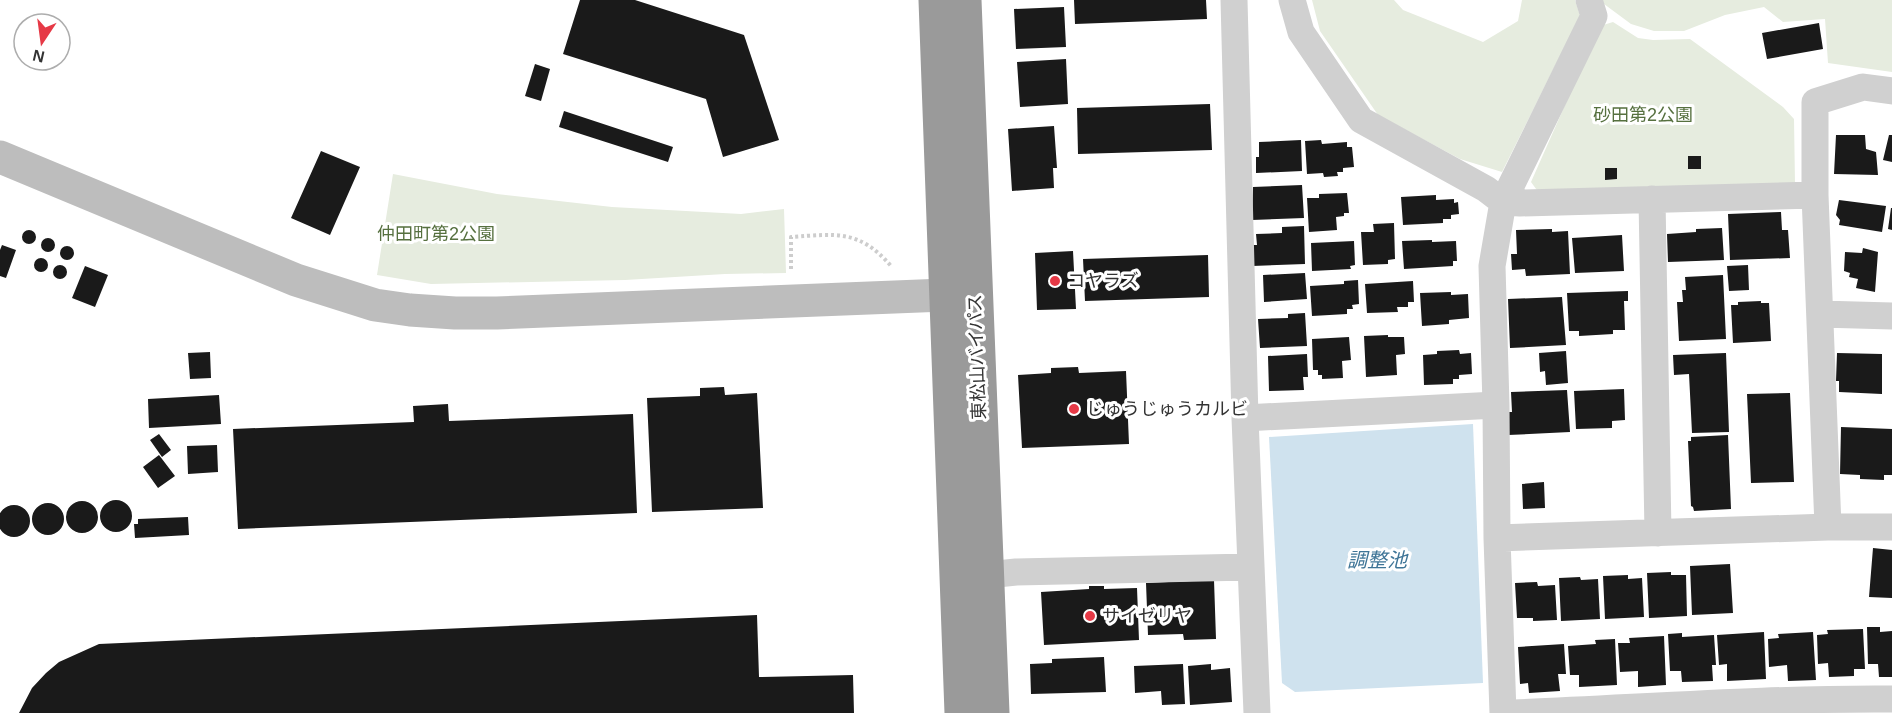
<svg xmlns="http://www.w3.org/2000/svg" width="1892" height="713" font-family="Arial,'Noto Sans JP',sans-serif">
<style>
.green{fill:#e6ecdf}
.water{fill:#cfe2ee}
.building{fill:#1a1a1a}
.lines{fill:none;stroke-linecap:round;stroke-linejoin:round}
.path{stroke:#cdcdcd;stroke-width:4;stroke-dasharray:3 3;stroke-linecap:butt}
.street{stroke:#d0d0d0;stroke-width:27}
.secondary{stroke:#bdbdbd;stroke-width:33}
.highway{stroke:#9a9a9a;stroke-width:33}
.poi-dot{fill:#e63946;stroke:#fff;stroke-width:2}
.labels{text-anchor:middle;stroke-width:6;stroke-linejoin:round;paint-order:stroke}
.park-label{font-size:18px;fill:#56703f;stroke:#fff}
.poi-label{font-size:18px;fill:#333;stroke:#fff;text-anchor:start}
.street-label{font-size:18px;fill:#333;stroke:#fff}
.water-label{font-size:20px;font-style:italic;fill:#3f7597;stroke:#fff}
</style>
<rect width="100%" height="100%" fill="#fff"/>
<path class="green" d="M1312,0H1394L1403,10L1483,42L1518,21L1522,0H1575L1580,16L1502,172L1460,159L1378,115L1320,31Z
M1602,0H1892V72L1828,63L1825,19L1783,22L1764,7L1725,15L1684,31H1654L1631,24L1604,4Z
M1613,22L1638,38L1653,40L1690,39L1783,107L1794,119L1795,184L1539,193L1531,182L1600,26Z
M393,174L497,194L612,207L741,214L784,209L786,273L725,274L625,280L431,284L377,275Z"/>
<path class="water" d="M1473,424L1483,683L1295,692L1282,683L1269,437Z"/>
<path class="building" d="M580,0H635L744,35L779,140L723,157L706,99L563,54Z
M1074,0H1206L1207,19L1075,24Z
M1064,7L1066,47L1016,49L1014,9Z
M1819,23L1823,49L1767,59L1762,33Z
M1066,59L1068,104L1020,107L1017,62Z
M535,64L550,69L541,101L525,96Z
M1210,104L1212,150L1078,154L1077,108Z
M564,111L673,147L668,162L559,127Z
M1054,126L1057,168H1053L1054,188L1012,191L1008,129Z
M1836,135H1865L1866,149L1876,152L1878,175L1834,174Z
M1889,135H1892V162L1883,160Z
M1301,140L1302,171L1256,173V157H1259V142Z
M1321,140L1322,144L1347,142V147H1352L1354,167L1343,168V172H1337L1338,176L1324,177L1323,173L1307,174L1305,141Z
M321,151L360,167L330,235L291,218Z
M1688,156H1701V169H1688Z
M1605,168H1617V179L1605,180Z
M1302,185L1304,218L1252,220L1253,187Z
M1347,193L1349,213H1344V216L1336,217L1337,230L1309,232L1307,198H1319V194Z
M1436,195V200L1454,199V203L1458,202L1459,214L1451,215V219H1443V223L1403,225L1401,197Z
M1839,200L1886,206L1882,232L1839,225L1840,220L1836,215Z
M1891,208H1892V230L1888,229Z
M1781,212L1782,230H1788L1790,258L1730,260L1728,214Z
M1394,223L1395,259L1388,260V264L1363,265L1361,232H1374L1373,224Z
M1304,226L1305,264L1252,266L1251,245H1257L1256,234L1282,233V227Z
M1722,228L1724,260L1668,262L1667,234L1696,232V229Z
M1552,229V232L1568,231L1570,274L1526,276L1525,269L1512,270L1511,254H1517L1516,230Z
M22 237a7 7 0 1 1 14 0a7 7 0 1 1-14 0Z
M1622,235L1624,271L1575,273L1572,238Z
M41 245a7 7 0 1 1 14 0a7 7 0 1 1-14 0Z
M1432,240V242L1456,241L1457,261H1453V266L1404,269L1402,241Z
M1354,241L1355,265L1350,266L1351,269L1312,271L1311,243Z
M2,245L16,250L6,278L0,276V250Z
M60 253a7 7 0 1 1 14 0a7 7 0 1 1-14 0Z
M1863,248L1878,252L1875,292L1856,288L1858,279L1849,277L1850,273L1844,271L1845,252L1862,253Z
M1073,251L1076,309L1037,310L1035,253Z
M1208,255L1209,297L1085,301L1083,259Z
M34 265a7 7 0 1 1 14 0a7 7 0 1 1-14 0Z
M53 272a7 7 0 1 1 14 0a7 7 0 1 1-14 0Z
M1748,265L1749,290L1729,291L1727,266Z
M85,266L108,275L95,307L72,298Z
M1305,273L1307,299L1264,302L1263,275Z
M1723,275L1726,339L1679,341L1677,302H1683L1682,290H1686L1685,277Z
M1358,280L1359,304L1352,305L1353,309H1347V314L1312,316L1310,286L1344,284V281Z
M1413,281L1414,302H1408V307H1397L1398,312L1367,313L1365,284Z
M1628,291V301H1624L1625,330H1613V334L1579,336V331H1569L1567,293Z
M1451,292V295L1468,294L1469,318L1449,320V324L1422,326L1420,293Z
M1562,297L1566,345L1510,348L1508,299Z
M1761,301V303H1769L1771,341L1733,343L1731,305H1738V302Z
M1305,313L1307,346L1260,348L1258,319L1288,318V314Z
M1388,335V337H1404L1405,354L1396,355L1397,375L1366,377L1364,336Z
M1349,337L1351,360L1342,361L1343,378L1322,379V375H1318V370H1313L1312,339Z
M1459,350L1460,354L1471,353L1472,374L1459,375V379H1453V384L1424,385L1423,355L1437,354V351Z
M1566,351L1568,383L1546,385L1545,371L1540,372L1539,353Z
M210,352L211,378L190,379L188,353Z
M1726,353L1729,432L1692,433L1689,374L1674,375L1673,355Z
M1837,353L1882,354V394L1839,392V381H1836Z
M1307,354L1308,377H1303L1304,390L1269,391L1268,356Z
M1078,367L1079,373L1126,371L1129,444L1022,448L1018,375L1051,373V368Z
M724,387L725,395L757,393L763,508L652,512L647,398L700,396V388Z
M1624,389L1625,420L1612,421V428L1576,429L1574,391Z
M1567,390L1570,432L1508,435L1507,412H1512L1511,392Z
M1790,393L1794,482L1751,483L1747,394Z
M219,395L221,424L149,428L148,399Z
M448,404L449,421L633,414L637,513L238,529L233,429L414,422L413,406Z
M1841,427L1892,429V475H1884V480L1860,479V475L1840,474Z
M159,434L171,450L162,457L150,440Z
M1728,435L1731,509L1694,511L1693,507L1691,506L1688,441H1691V437Z
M217,445L218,472L188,474L187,446Z
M159,455L175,476L158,488L143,467Z
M1544,482L1545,508L1523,509L1522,484Z
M100 516a16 16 0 1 1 32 0a16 16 0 1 1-32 0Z
M66 517a16 16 0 1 1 32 0a16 16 0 1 1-32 0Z
M32 519a16 16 0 1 1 32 0a16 16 0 1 1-32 0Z
M-2 521a16 16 0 1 1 32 0a16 16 0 1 1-32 0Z
M188,517L189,535L135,538L134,524H138V519Z
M1873,548L1892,550V598L1869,597Z
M1730,564L1733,613L1692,615L1690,566Z
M1671,572V575H1686L1687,616L1649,618L1647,573Z
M1628,575V579L1642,578L1644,617L1605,619L1603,576Z
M1580,577L1581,580L1598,579L1600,619L1561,621L1559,578Z
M1214,580L1216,639L1184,640L1183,634L1148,635L1146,583Z
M1537,582L1538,586L1555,585L1557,620L1533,621V618H1517L1515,583Z
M1089,586H1104V589L1137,588L1139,640L1044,645L1041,592L1089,589Z
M757,615L759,677L853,675L854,713H19L32,688L46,673L59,662L99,644Z
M1867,627H1880V632L1892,631V677H1879L1878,664H1868Z
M1863,629L1865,669H1854V676L1829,677L1828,663L1818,664L1817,635L1828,634L1827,630Z
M1764,632L1766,679L1727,681V664L1719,665L1717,635Z
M1813,632L1816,680L1788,681L1787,665L1769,667L1768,639L1779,638L1778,634Z
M1682,633V637L1714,635L1716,665H1712L1713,681L1682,682L1681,671H1670L1668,634Z
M1664,636L1666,685L1638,687V671L1620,672L1618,643H1630L1629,638Z
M1615,639L1617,685L1579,687V675H1570L1568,646L1596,644L1595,640Z
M1564,644L1566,674H1558L1560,691L1529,693L1528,683L1520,684L1518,647Z
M1104,657L1106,692L1031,694L1030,664L1052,663V659Z
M1183,664L1185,704L1162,705L1161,691L1135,693L1134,666Z
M1211,664V670L1230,668L1232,702L1190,705L1188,666Z"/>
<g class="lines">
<path class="path" d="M791,269V237C836,234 859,229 891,266"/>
<path class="street" d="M1234,0L1245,418L1257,713
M1292,0L1301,32L1361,120L1486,189L1503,202L1520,203L1815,195
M1652,199L1658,533
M1820,314L1892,316
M1245,418L1496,405
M1828,527L1815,195V102L1863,87L1892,91
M1497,538L1828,527H1892
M987,575L1016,572L1250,567
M1503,713L1497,538L1496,405L1492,266L1503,202L1594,16L1589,0
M1514,713C1640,708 1766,698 1892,699"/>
<path class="secondary" d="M0,157L296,280L334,292L375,305L410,310L455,313H497L945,295"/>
<path class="highway" d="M935,0L961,713
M965,0L993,713"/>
</g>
<g class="poi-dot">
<circle cx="1055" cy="281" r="6"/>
<circle cx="1074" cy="409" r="6"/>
<circle cx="1090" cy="616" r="6"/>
</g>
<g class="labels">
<g class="park-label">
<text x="1643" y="121">砂田第2公園</text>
<text x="436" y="240">仲田町第2公園</text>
</g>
<g class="poi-label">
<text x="1067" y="287">コヤラズ</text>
<text x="1086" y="415">じゅうじゅうカルビ</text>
<text x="1102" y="622">サイゼリヤ</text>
</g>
<g class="street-label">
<text transform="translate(977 357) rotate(-92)" y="6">東松山バイパス</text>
</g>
<g class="water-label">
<text x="1377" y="567">調整池</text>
</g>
</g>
<g transform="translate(42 42) rotate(193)"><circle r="28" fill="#ffffff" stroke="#adadad" stroke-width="1.5"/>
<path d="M0-4.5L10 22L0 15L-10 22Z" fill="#e63946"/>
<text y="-9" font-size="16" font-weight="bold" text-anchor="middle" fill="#333333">N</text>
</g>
</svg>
